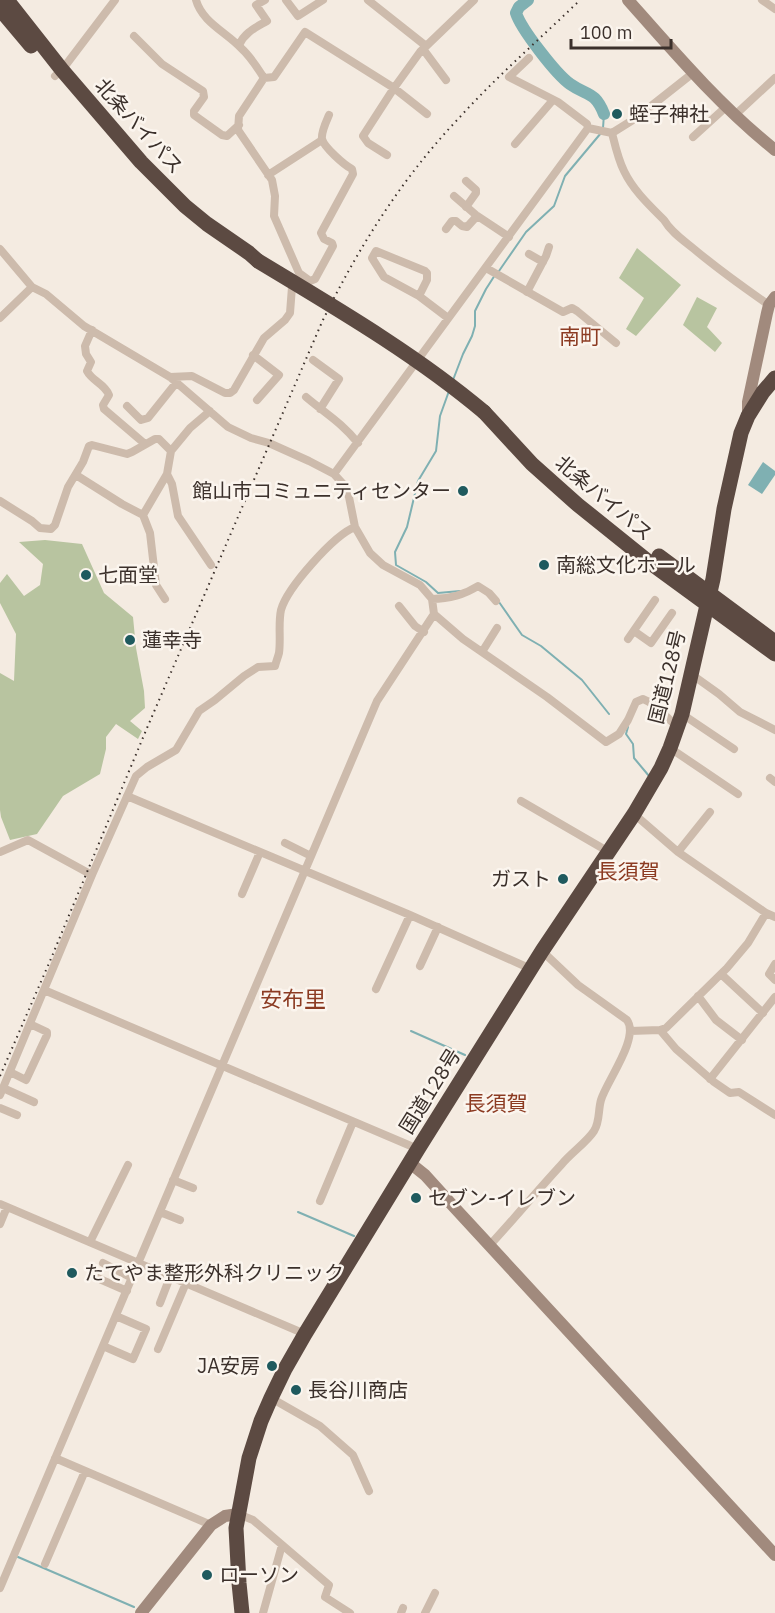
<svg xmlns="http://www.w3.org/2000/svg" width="775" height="1613" font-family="'IBM Plex Sans','Noto Sans JP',sans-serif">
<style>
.green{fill:#b8c4a0}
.water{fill:#7fb0b2}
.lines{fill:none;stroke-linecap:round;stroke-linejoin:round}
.stream{stroke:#7fb0b2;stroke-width:2}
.river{stroke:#7fb0b2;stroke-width:12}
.street{stroke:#cdbbac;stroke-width:8}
.secondary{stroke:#a18a7d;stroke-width:12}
.highway{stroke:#5c4a42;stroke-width:15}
.rail{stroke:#3b302b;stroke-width:2;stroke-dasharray:1.5 4.5;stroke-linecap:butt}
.highway-bridge{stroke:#5c4a42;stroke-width:15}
.poi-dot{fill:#1f5a5e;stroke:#fbf5ee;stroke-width:2}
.labels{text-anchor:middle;stroke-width:5;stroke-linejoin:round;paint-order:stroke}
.poi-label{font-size:20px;fill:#3b302b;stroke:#fbf5ee;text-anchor:start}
.street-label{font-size:20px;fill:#3b302b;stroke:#fbf5ee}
.neighbourhood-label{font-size:21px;fill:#8c3b22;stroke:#fbf5ee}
.quarter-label{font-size:22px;fill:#8c3b22;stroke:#fbf5ee}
</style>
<rect width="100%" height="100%" fill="#f4ebe1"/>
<path class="green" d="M637,248L681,285L636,336L626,329L644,298L619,278Z
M697,297L717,308L707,327L722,343L715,352L683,325Z
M45,540L82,544L104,593L133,617L136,648L144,691L145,708L130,721L142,731L138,739L116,724L106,737V749L100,774L63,796L37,834L10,840L1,817L0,810V673L14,681L16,634L0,603V583L7,574L24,596L40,585L43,564L19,542Z"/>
<path class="water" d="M763,462L775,471V475L762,494L748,485Z"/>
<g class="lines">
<path class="stream" d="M603,128L604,114
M499,271L526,232L554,206L565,176L601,133
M453,380L463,354L472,336L475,326V311L486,289L495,275
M449,391L440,416L436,451L418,481L407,527L395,552L396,565L426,582L438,593L460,591
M499,602L522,635L541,646L582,680L609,714
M628,727L626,734L633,744L634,758L649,776
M411,1031L465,1055
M298,1212L354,1236
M18,1557L134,1607"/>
<path class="river" d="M528,0L519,7L516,13C521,29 556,74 570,84C587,96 595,91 604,114"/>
<path class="street" d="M196,0C202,22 226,32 241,48C251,57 257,67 264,78
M286,0L298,16L323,0
M368,0L426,46
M762,0L775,9
M134,36L162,64L203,91L204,97L194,111V115L222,135L227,136L239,125
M239,45C245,32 255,28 267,21L256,5L265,0
M423,49L446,80
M529,58L509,77L558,102L587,124L588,128L612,133
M55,76L62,70L115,0
M264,78L239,116L238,130L272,180L275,196L274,216L299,273L310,281L315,279L333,246L332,243L324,239L321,233L353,174L352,169C344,165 324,147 322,139C321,132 326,122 329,115
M264,78L274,77L305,32L394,88L427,114
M735,115L775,78
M612,133C615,145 618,159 624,171C633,190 649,205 664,220C671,232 683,240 694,249C718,269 743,287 769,305
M612,133L636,118L693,73
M693,137L727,106
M515,144L553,100
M387,155L368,143L363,136L394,88L420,52L474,0
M268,175L322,140
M466,181L476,190V193L466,207
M454,196L476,215L509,237
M446,229L452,221H456L462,226L467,227L477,216
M0,249L32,287L46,294L84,326L170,377L228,427L251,438L269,443L309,461L334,474L344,485L349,497L355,527L370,553L383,565L420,585L432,599L434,614L377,701L0,1588
M529,254L543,262
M486,268L563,312L572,308L577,311L616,343
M527,292L546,256L549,247
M419,296L427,280V273L425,271L376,251L372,258L384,277L419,296L448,318
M0,318L32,287
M92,330L85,346L86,354L91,362L87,371C92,381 105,384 109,395L103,405L104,409L145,444
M253,355L279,375L257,400
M313,360L339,379L320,409
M170,377L192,376L225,393H230L234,390L264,338L285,320L290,313L292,287L295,280
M306,397C326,414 341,422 358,443
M127,406L141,420L148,418L176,383
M167,474L172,484L178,516L211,565
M334,474L588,128
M76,475L122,504L143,515L150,533L156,585L165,599
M0,501L32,521L40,528L51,529L55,525L68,487L83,462L89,446L92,445L127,454L132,452L155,439H159L171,451
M143,515L167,474L171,451L190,428L210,411
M432,599C448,599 464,595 478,586L489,593L496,601
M399,606L415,626L424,632
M434,614L463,639L547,697L606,742L619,734L628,720L636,702L643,699C657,704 666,718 678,727
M634,631L651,643L672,613
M628,639L655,600
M482,652L497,628
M691,674L719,694L740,712L775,730
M682,714L734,749
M670,748L738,794
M770,778L775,782
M127,796L410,915L531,969
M521,801L609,852
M634,814L678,852L766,913L775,917
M285,843L311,856
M0,852L28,840L92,875
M678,852L710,812
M242,894L260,852
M775,964L769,974L775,980
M420,966L438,927
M721,974L763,1013
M376,989L410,915
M44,990L418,1149
M698,996L716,1020L742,1040
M660,1030L666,1028L727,968L748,943L766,913
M630,1031L660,1030L676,1049L714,1082L730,1093L739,1092L775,1115
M10,1072L26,1080L47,1035V1032L30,1024
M710,1079L775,997
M3,1088L34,1102
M0,1095L92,875L136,776L147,767L176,750L199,711L215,700L244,676L258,667L275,666C276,662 278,657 279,653C281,639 278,624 281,610C287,588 334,535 355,527
M0,1108L17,1115
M173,1180L193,1188
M320,1201L353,1122
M0,1204L305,1334
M160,1212L180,1220
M0,1224L7,1207
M90,1242L128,1165
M489,1246C514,1219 537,1191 562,1164C571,1153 587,1142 594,1131C600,1122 598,1110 601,1100C606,1082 640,1038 627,1020L578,985L542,951
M103,1263L132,1278
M95,1277L127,1291
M160,1303L170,1277
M103,1346L133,1359L146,1329L116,1316
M158,1349L186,1283
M271,1398L320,1426L353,1455L369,1491
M55,1458L211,1525
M238,1514L253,1520L329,1585L325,1597L350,1613
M45,1564L85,1471
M263,1613L282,1545
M401,1613L403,1608
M425,1613L435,1593"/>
<path class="secondary" d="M628,0C674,52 720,106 775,150
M748,416V402L767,313L769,305L775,297
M410,1163L425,1175L454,1207L775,1555
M141,1613L211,1525L225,1516L238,1514"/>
<path class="highway" d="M7,0L62,70L141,162L185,206L207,224L249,253L258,261
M0,9L31,46
M484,412L532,464L578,505L649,562L775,654
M659,556L775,642
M242,1613L239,1583L236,1528L249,1458L261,1421L271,1398L285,1369L305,1334L418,1149L542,951L634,814L661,768L670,748L682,714L713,579L724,509L741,433L748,416L763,392L775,378"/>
<path class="rail" d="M0,1076L50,961L147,728L322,322C358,248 402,178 459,118C497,76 540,39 580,0"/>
<path class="highway-bridge" d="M258,261C336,308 415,354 484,412"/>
</g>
<g class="poi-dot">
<circle cx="617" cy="114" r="6"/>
<circle cx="463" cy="491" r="6"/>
<circle cx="544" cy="565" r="6"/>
<circle cx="86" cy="575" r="6"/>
<circle cx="130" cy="640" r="6"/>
<circle cx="563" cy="879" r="6"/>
<circle cx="416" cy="1198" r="6"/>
<circle cx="72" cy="1273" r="6"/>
<circle cx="272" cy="1366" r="6"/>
<circle cx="296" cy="1390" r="6"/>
<circle cx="207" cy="1575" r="6"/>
</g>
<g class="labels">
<g class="poi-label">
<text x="629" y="121">蛭子神社</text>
<text x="451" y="498" text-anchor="end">館山市コミュニティセンター</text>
<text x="556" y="572">南総文化ホール</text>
<text x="98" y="582">七面堂</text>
<text x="142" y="647">蓮幸寺</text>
<text x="551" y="886" text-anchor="end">ガスト</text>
<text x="428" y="1205">セブン-イレブン</text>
<text x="84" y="1280">たてやま整形外科クリニック</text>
<text x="260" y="1373" text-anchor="end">JA安房</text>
<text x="308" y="1397">長谷川商店</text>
<text x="219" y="1582">ローソン</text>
</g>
<g class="street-label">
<text transform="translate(139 126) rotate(48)" y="7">北条バイパス</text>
<text transform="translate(604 498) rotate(40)" y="7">北条バイパス</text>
<text transform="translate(667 677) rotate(-76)" y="7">国道128号</text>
<text transform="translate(430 1091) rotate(-58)" y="7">国道128号</text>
</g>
<g class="neighbourhood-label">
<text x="580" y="344">南町</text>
<text x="628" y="879">長須賀</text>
<text x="496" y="1111">長須賀</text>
</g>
<g class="quarter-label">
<text x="293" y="1007">安布里</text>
</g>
</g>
<path d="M571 39v9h100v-9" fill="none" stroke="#3b302b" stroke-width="3"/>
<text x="580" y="39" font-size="18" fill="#3b302b" stroke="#fbf5ee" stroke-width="4.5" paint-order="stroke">100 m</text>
</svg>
